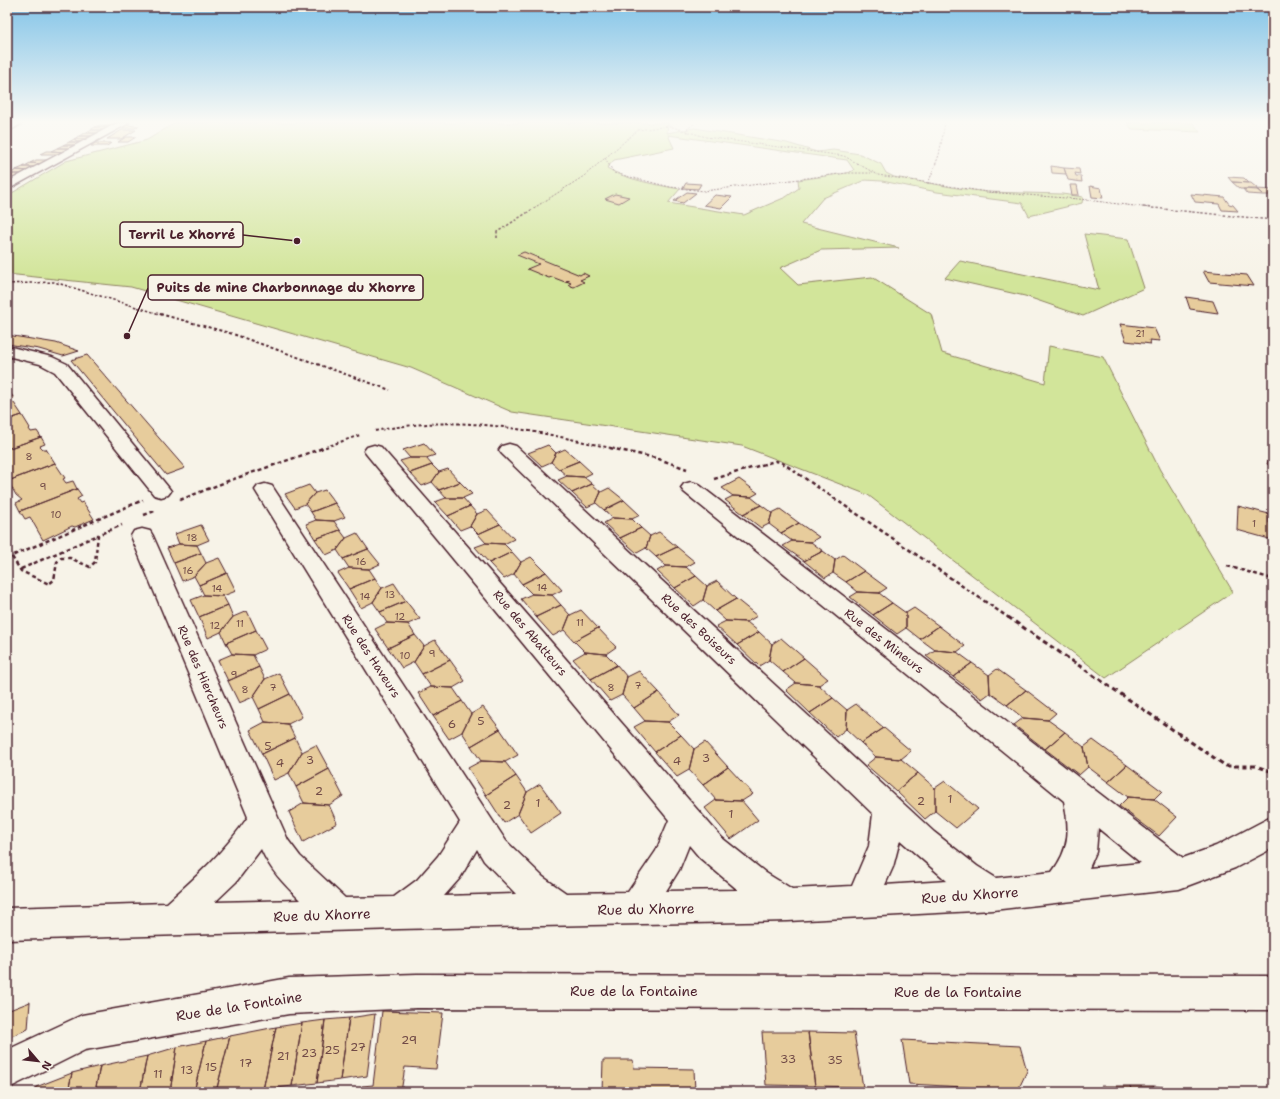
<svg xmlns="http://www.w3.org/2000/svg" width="1280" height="1099" font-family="'Shantell Sans',sans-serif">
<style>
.green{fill:#d2e59a;stroke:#8e8262;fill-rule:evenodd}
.building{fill:#e7cc9c;stroke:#4a1f2b}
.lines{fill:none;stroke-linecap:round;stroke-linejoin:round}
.street-casing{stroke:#4a1f2b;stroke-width:3}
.secondary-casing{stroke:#4a1f2b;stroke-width:3}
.path-far4{stroke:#4a1f2b;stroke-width:1;stroke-dasharray:2 1.5;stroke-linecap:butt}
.path-far3{stroke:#4a1f2b;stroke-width:1.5;stroke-dasharray:2.5 2;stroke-linecap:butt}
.path-far2{stroke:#4a1f2b;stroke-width:2;stroke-dasharray:3 2.5;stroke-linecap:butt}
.path-far1{stroke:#4a1f2b;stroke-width:2.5;stroke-dasharray:4 3;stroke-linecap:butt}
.path{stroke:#4a1f2b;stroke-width:3;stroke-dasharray:5 3.5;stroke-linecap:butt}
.street{fill:#f7f3e8;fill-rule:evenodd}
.secondary{fill:#f7f3e8;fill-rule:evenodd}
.rail{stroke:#4a1f2b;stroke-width:1.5}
.labels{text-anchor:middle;stroke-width:3;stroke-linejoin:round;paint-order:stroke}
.far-number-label{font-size:9px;fill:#714a47}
.number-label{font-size:10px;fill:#714a47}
.street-label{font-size:12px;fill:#4a1f2b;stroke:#f7f3e8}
.near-number-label{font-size:12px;fill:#714a47}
.near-street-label{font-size:14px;fill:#4a1f2b;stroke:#f7f3e8}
.leader{fill:none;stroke:#4a1f2b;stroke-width:1.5}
.callout-dot{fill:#4a1f2b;stroke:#f7f3e8;stroke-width:1.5}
.callout{fill:#f7f3e8;stroke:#4a1f2b;stroke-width:1.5}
.callout-label{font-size:13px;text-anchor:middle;font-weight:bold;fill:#4a1f2b}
</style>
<rect width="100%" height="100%" fill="#f7f3e8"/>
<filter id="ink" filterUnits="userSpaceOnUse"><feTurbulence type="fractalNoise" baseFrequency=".025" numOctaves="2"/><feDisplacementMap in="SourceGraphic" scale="8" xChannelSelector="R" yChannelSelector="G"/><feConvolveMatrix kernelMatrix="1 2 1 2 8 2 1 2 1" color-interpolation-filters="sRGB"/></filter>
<g filter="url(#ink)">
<path class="green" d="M175,123H668L667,133L694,128L787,143L817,152L833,150L860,154L881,164L886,173L894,177L957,188L987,192L1062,194L1083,197L1082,203L1029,216L1022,203L937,192L882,181L865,180L823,198L801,224L899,248L821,250L780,268L798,285L872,277L931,314L942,353L1045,383L1049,346L1103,357L1160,470L1233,592L1106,678L868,495L742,446L512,412L411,368L131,287L7,274V196L66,161L147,140ZM668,135L847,160L854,170L847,173L798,180L799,188L786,197L744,215L668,203L680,189C657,185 627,180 607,168L614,160L674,148Z
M1127,123H1193L1200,132L1132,129Z
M1084,234L1128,239L1144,288L1083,316L1025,296L945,278L960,261L1099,290Z"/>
<path class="building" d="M100,125H113L108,127H95Z
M125,125L139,126L135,128H121Z
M95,127H108L103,130H90Z
M90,130H103L98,133H85Z
M122,130H136L121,139H107Z
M85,133H98L93,136H79Z
M79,136H93L88,139H74Z
M126,137H136L128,142H118Z
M74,139H88L83,142H69Z
M69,142H83L77,145H63Z
M95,143H111L107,146H91Z
M63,145H77L71,148H57Z
M57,148H71L65,152L51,151Z
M46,151H51L65,152L61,154H40Z
M36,160H50L44,164L30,163Z
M30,163L44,164L38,167H23Z
M1051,166L1064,168L1066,174L1052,173Z
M23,167H38L31,171L16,170Z
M1064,168L1079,169L1080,174L1075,173L1076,176H1081L1082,182L1068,180Z
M16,170L31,171L25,174H10Z
M10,174H25L18,178H7Z
M1228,177L1244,178L1249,183L1232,182Z
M1232,182L1251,183L1258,189H1240Z
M686,183L701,184L698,189L683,188Z
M1070,185H1077L1079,195H1072Z
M1090,186L1101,188L1103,198L1092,197Z
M1243,189L1258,190L1263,195L1247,194Z
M1256,189L1273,190V195H1263Z
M687,192L696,193L683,203L674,201Z
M615,194L629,197L619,203L605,199Z
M1191,194L1224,197L1229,204L1233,205L1238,211L1222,210L1219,204L1195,202Z
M715,195L732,197L721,208L704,205Z
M524,252L580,275L583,273L589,276L580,280L584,282L574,287L568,285L571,283L566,281L570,280L565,282L552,277L549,278L527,269L539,264L517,255Z
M1203,271L1247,275L1254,286L1209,282Z
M1186,297L1213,301L1218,313L1190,309Z
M1120,324L1154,328L1160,341L1149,340L1151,344L1126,341Z
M7,335L56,343L79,351L63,356L39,349L7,344Z
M87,355L185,468L166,475L71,360Z
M10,393L14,398L9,400L14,403L22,415L7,420V394Z
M22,415L30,428L29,429L31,432L37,431L41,437L7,449V420Z
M41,437L45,444L40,446L43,449H46L55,463L8,481L7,449Z
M424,443L435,455L426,458H410L403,450Z
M548,445L556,453L551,462L542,466L528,453Z
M565,449L579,461L559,469L551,462L556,453Z
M1271,452L1273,453V466L1267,464Z
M410,458H426L432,465L410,473L400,461Z
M579,461L592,473L584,477L567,476L559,469Z
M55,463L65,478L63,479L66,483L73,481L77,489L20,511L16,503L22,500L16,495L8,481Z
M432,465L439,472L432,482L422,486L410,473Z
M448,469L460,482L439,490L432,482L439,472Z
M567,476L584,477L592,484L572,493L558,480Z
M739,479L758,493L751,497L733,496L722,488Z
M460,482L472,494L463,498H446L439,490Z
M592,484L601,492L596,503L587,507L572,493Z
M309,485L315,493L305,504L295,508L285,494Z
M609,488L624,500L604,510L596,503L601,492Z
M77,489L82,496L77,499L80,503L83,502L94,519L75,527L72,526L43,540L30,517L25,519L20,511Z
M325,490L335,503L311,512L305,504L315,493Z
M733,496L751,497L761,505L743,514L725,500Z
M446,498H463L470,506L448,516L435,502Z
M624,500L640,515L632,519L613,518L604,510Z
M335,503L345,517L334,521L316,520L311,512Z
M761,505L772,513L769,524L761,528L743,514Z
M470,506L477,514L470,526L460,530L448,516Z
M1238,506L1269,514V523L1273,524V540L1237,530Z
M780,509L799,523L781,533L769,524L772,513Z
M487,510L500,524L478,534L470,526L477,514Z
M613,518L632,519L641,528L620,538L604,523Z
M316,520L334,521L340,530L315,539L306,524Z
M799,523L819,537L811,542L792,541L781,533Z
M500,524L514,539L504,544L486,543L478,534Z
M201,525L209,540L197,545L179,544L175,534Z
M641,528L650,536L646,548L637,553L620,538Z
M340,530L346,538L337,550L326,555L315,539Z
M659,532L677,547L656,557L646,548L650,536Z
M357,533L368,549L343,559L337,550L346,538Z
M792,541L811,542L823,551L804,561L783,546Z
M486,543L504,544L512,552L489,563L475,547Z
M179,544L197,545L201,553L174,563L167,548Z
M677,547L695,562L686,567L666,566L656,557Z
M368,549L380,564L369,569L349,568L343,559Z
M823,551L835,560L833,573L825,578L804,561Z
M512,552L521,562L514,574L504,579L489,563Z
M201,553L206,563L194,576L182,581L174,563Z
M843,555L864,571L846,582L833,573L835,560Z
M531,557L546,572L522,584L514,574L521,562Z
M219,558L227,573L199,585L194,576L206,563Z
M666,566L686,567L696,576L675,588L657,571Z
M349,568L369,569L375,578L349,589L338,573Z
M864,571L887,588L879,593L858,592L846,582Z
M546,572L562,590L552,595L532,594L522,584Z
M227,573L236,591L223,596L204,595L199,585Z
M696,576L707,586L703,600L694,606L675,588Z
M375,578L382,588L373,602L361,608L349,589Z
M717,581L736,599L715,611L703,600L707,586Z
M394,583L406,601L380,612L373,602L382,588Z
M858,592L879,593L892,603L873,615L850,597Z
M532,594L552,595L561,605L536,617L521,599Z
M204,595L223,596L228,605L199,617L191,600Z
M736,599L757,616L747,622L726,621L715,611Z
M406,601L420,619L408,624L387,623L380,612Z
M892,603L906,613V628L897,634L873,615Z
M228,605L233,617L221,632L208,638L199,617Z
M561,605L570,615L564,630L553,636L536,617Z
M914,608L939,626L920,639L906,628V613Z
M581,610L598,628L574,641L564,630L570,615Z
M247,611L256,630L226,643L221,632L233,617Z
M726,621L747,622L759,632L737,645L716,626Z
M387,623L408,624L415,635L388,648L375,629Z
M939,626L965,646L957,652L935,650L920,639Z
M598,628L616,647L606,654L585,652L574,641Z
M256,630L266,649L253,655L232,654L226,643Z
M759,632L772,644L769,660L759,666L737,645Z
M415,635L424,646L414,662L402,668L388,648Z
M781,638L804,658L783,672L769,660L772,644Z
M435,640L450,660L422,674L414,662L424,646Z
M935,650L957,652L972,663L953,677L926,656Z
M585,652L606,654L617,665L591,679L573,659Z
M232,654L253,655L259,667L228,681L218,660Z
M804,658L828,679L819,685L796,683L783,672Z
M450,660L465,681L453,688L431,687L422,674Z
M972,663L989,675L990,693L982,699L953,677Z
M617,665L627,677L622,695L610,701L591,679Z
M259,667L265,679L253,697L239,703L228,681Z
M997,669L1026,690L1007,705L990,693L989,675Z
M639,671L659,692L634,708L622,695L627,677Z
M279,673L290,694L259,709L253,697L265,679Z
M796,683L819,685L833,698L810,713L786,690Z
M431,687L453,688L462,701L433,716L418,693Z
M1026,690L1056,713L1048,720L1023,718L1007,705Z
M659,692L679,715L668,722L645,721L634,708Z
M290,694L302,717L288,724L265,722L259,709Z
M833,698L847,710L846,729L836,737L810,713Z
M462,701L471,714L462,732L449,739L433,716Z
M856,704L884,728L861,743L846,729L847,710Z
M483,707L500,729L471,746L462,732L471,714Z
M1023,718L1048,720L1065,732L1045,749L1014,725Z
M645,721L668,722L681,735L655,752L634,727Z
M265,722L288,724L295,738L262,754L250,730Z
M884,728L911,751L901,759L876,757L861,743Z
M500,729L518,755L505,762L481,761L471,746Z
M1065,732L1084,747L1088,767L1079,775L1045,749Z
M681,735L694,749L689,770L677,777L655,752Z
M295,738L302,752L289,773L274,780L262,754Z
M1093,740L1127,765L1108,782L1088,767L1084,747Z
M705,742L728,767L703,785L689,770L694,749Z
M316,745L329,769L296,787L289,773L302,752Z
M876,757L901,759L918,773L896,791L866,765Z
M481,761L505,762L516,776L486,795L468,768Z
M1127,765L1162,791L1154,799L1128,797L1108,782Z
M728,767L753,794L742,801L716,800L703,785Z
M329,769L343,796L329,805L304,803L296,787Z
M918,773L935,788V811L925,819L896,791Z
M516,776L527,792L518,814L504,823L486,795Z
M945,781L978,809L956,828L935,811V788Z
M540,784L561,813L531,833L518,814L527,792Z
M1128,797L1154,799L1177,817L1159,836L1119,806Z
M716,800L742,801L758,820L731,839L705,808Z
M304,803L329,805L337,823L303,842L289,812Z
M30,1002L28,1029L7,1038V1011Z
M382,1011L443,1013L436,1069L405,1067L401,1092H360L362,1086L373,1085Z
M375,1014L367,1076L340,1080L349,1018Z
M349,1018L340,1080L317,1083L325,1020Z
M325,1020L317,1083L292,1086L302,1023Z
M302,1023L292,1086L263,1090L276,1027Z
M276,1027L263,1090L253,1092H216L230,1036Z
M762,1032H808L815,1086L766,1085Z
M808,1032L854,1033L863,1087L815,1086Z
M230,1036L216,1092H194L206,1041Z
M902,1040L1020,1046L1027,1071L1018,1090L909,1084Z
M206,1041L194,1092H170L177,1047Z
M177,1047L170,1092H140L147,1056Z
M147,1056L140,1092H95L100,1066Z
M603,1060H633L634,1068L694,1069L695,1092H602Z
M100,1066L95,1092H68L72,1073Z
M72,1073L68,1092H34L36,1087Z
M1101,1086H1130L1132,1092H1103Z
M1130,1086H1154L1156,1092H1132Z
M1154,1086L1229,1092H1156Z
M1247,1090L1273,1091V1092H1248Z"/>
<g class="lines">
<g class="street-casing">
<path id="street" d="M117,123H129L7,190V182Z
M7,346L52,357L67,364L168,487L171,491L168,495L161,497L154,495L55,372L40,364L7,356Z
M509,444L516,446L934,832L977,866L996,878L1052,872C1070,848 1070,830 1064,801L684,492L681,488L684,484L691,482L698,484L1183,858L1216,846L1273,816V848L1235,868L1179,889L993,910L788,921L399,929L7,940V908L167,903C197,876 225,851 248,817L131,536L134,531L142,529L150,531L153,536L288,840L300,856L345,898L394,897L417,880L438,856L460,822L255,490L258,486L265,484L272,486L506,841L543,877L566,893L628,892L656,851L669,820L367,455L364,451L367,447L374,445L381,447L722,838L766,873L792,889L852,886L869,846L873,814L502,454L499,450L502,446ZM1098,828L1141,863L1089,868L1096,852ZM900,840L947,881L885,885L893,867ZM689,845L700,858L738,890L666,891L679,870ZM261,849C270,870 284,884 300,900L215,902L236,882ZM477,849L484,861L516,894L444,896L460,878Z"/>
</g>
<g class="secondary-casing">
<path id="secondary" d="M417,974L1273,976V1010L417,1008L289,1014L85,1050L7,1089V1050L82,1015L289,978Z"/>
</g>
<path class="path-far4" d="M687,133V129L695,123
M605,158L614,173L670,187L704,191L847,173H871
M928,184L939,155L945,123
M534,208L584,176L638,130L669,126L706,137L844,156L878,175L987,192L1079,199L1150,208"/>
<path class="path-far3" d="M1143,207L1273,220
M497,238V232L536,207
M7,284L54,282L163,315"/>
<path class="path-far2" d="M160,314L233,334L390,390
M375,431C461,413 531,430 615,449
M320,449L360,435"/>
<path class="path-far1" d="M610,448L656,458L687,469
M714,479L775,461L781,462L1009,618
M180,500L228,481L323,448
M144,515L157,510
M12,557L21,571L49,584L54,580L57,562L61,558H70L90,567L95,562L98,535L122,525
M7,558L143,500
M1227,566L1273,579
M21,569L98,535"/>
<path class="path" d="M1008,617L1226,766H1256L1273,772"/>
<use href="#street" class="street"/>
<use href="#secondary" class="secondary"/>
<path class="rail" d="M7,124L9,123
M7,133L24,123"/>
</g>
</g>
<linearGradient id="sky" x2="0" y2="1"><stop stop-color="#83c4e8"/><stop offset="0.44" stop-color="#fbfaf5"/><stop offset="1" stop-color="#fbfaf5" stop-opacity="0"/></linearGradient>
<rect width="1280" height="277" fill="url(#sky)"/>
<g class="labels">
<g class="far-number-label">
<text x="1140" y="337">21</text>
</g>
<g class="number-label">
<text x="29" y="460">8</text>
<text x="43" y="490">9</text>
<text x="56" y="518">10</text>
<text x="1254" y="527">1</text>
<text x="192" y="541">18</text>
<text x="361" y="565">16</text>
<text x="188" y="574">16</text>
<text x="542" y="591">14</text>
<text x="217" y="592">14</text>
<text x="390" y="598">13</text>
<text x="365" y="600">14</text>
<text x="400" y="620">12</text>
<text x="580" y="626">11</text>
<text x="240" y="627">11</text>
<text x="215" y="629">12</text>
<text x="432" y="657">9</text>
<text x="405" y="659">10</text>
<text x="234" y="678">9</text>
<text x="638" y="689">7</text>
<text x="273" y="691">7</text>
<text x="611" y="691">8</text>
<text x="245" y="693">8</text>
</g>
<g class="street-label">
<text transform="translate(699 629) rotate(43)" y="4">Rue des Boiseurs</text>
<text transform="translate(530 633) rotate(50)" y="4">Rue des Abatteurs</text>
<text transform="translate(884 641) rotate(38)" y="4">Rue des Mineurs</text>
<text transform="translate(371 656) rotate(57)" y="4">Rue des Haveurs</text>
<text transform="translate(203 677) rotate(67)" y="4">Rue des Hiercheurs</text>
</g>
<g class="near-number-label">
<text x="481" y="725">5</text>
<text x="452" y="728">6</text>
<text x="268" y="750">5</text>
<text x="706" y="762">3</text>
<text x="310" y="764">3</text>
<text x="677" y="765">4</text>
<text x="280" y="767">4</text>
<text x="319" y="795">2</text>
<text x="950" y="803">1</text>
<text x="921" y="805">2</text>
<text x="538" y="807">1</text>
<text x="507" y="809">2</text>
<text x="731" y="818">1</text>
<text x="409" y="1044">29</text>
<text x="358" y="1051">27</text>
<text x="332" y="1054">25</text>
<text x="309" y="1057">23</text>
<text x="283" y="1060">21</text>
<text x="788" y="1063">33</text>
<text x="835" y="1064">35</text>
<text x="246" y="1067">17</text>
<text x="211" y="1071">15</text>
<text x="187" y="1074">13</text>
<text x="158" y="1078">11</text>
</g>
<g class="near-street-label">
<text transform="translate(970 895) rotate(-4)" y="5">Rue du Xhorre</text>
<text transform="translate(646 909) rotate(-1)" y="5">Rue du Xhorre</text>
<text transform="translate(322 915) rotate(-2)" y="5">Rue du Xhorre</text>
<text x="634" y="996">Rue de la Fontaine</text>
<text x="958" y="997">Rue de la Fontaine</text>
<text transform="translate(239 1006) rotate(-9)" y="5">Rue de la Fontaine</text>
</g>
</g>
<path class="leader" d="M297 241L243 235M127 336L148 288"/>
<g class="callout-dot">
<circle cx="297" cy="241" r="4"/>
<circle cx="127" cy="336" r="4"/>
</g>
<g class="callout">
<rect x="120" y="222" width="123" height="25" rx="4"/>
<rect x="148" y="275" width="275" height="25" rx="4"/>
</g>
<g class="callout-label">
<text x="182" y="239">Terril Le Xhorré</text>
<text x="286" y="292">Puits de mine Charbonnage du Xhorre</text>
</g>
<rect width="1280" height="1099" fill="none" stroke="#f7f3e8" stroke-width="24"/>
<rect x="12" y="12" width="1256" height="1075" fill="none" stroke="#4a1f2b" stroke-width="1.5" filter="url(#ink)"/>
<g transform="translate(38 1061) rotate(118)" stroke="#f7f3e8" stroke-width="3" paint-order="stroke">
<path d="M0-3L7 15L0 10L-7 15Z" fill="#4a1f2b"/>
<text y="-6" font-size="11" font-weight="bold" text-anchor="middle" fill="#4a1f2b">N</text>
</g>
</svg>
